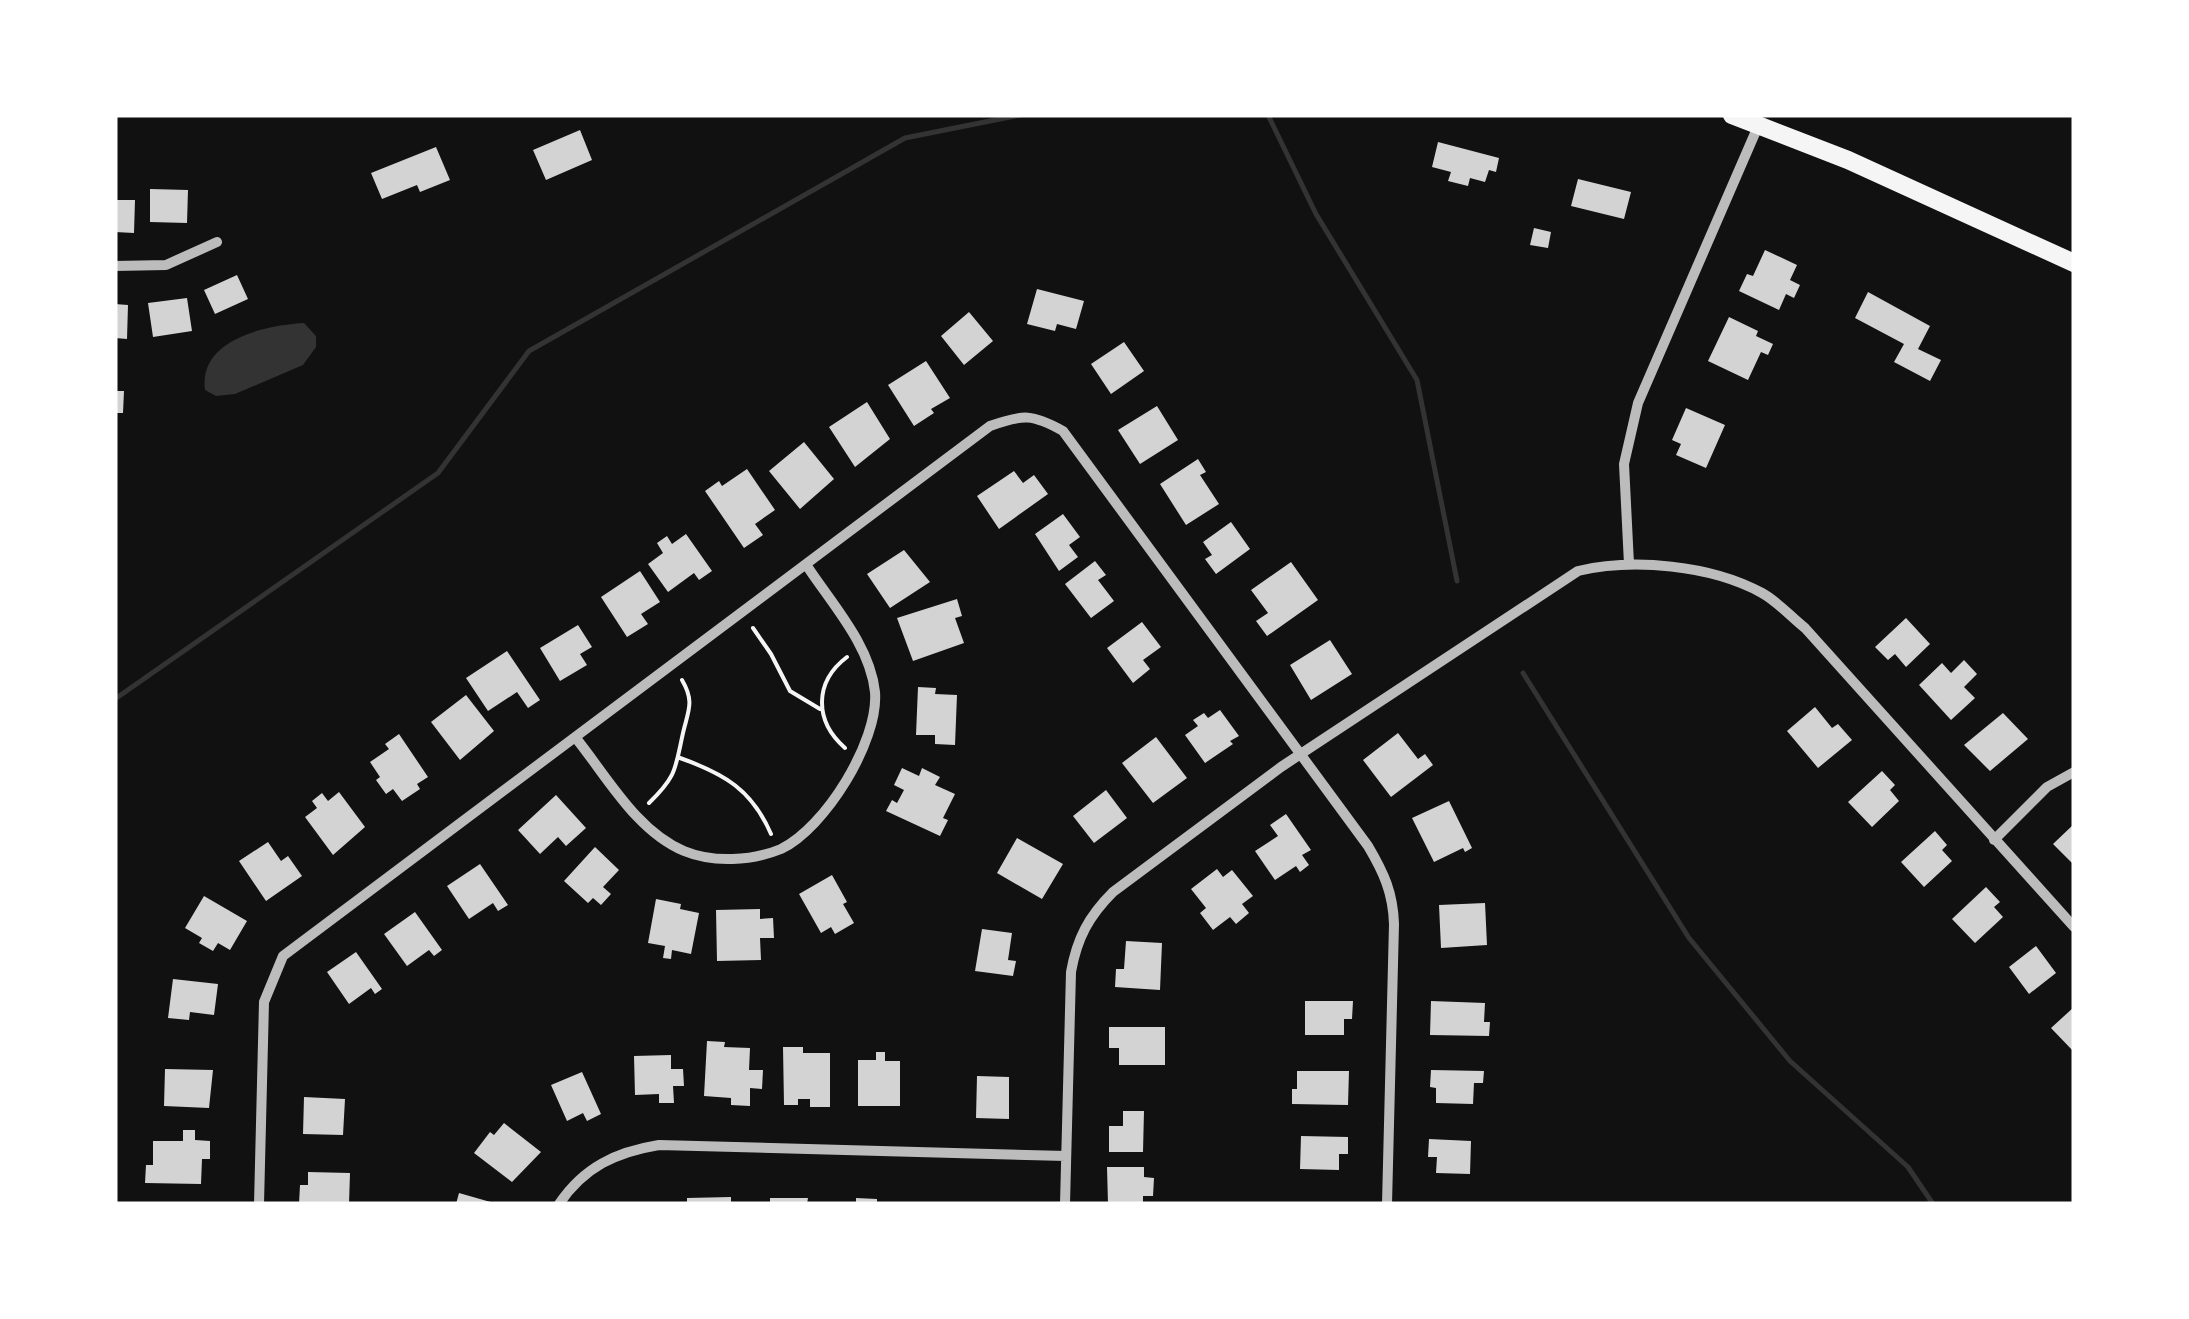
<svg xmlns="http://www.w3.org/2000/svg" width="2189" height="1319" font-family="Montserrat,sans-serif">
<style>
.water{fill:#333}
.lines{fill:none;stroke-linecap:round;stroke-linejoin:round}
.stream{stroke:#333;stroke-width:5}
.building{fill:#d3d3d3}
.path{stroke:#f5f5f5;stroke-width:4}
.minor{stroke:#bcbcbc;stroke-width:10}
.primary{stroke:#f5f5f5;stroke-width:18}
</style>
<rect width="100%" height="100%" fill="#111"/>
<path class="water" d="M304,323L316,336V347L303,365L235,394L216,396L205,390C198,339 267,325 304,323Z"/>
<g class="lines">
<path class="stream" d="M1268,115L1316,214L1417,380L1457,581
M1523,673L1689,938L1790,1061L1908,1167L1933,1204
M115,699L438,473L529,351L905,138L1020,115"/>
</g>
<path class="building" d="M580,130L592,160L546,180L533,150Z
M1438,142L1499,158L1496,172L1489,170L1485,182L1470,178L1468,186L1448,181L1451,172L1432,167Z
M436,147L450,180L420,192L417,185L382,199L371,173Z
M1578,179L1631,192L1624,219L1571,206Z
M150,189L188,190L187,223L150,222Z
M115,200H135L134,233L115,232Z
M1534,228L1551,232L1548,248L1530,245Z
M1765,250L1797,265L1790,280L1800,285L1794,298L1786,294L1779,310L1739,291L1747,274L1753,276Z
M237,275L248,299L215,314L204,290Z
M1037,289L1084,301L1076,329L1057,324L1055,331L1027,324Z
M1868,292L1930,326L1918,349L1941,360L1930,381L1894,362L1904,344L1855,318Z
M187,298L192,331L153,337L148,303Z
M115,304L128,305L127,339L115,338Z
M969,312L993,341L964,365L941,336Z
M1729,317L1758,331L1756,336L1773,344L1768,355L1761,352L1748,380L1708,361Z
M1124,342L1144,371L1111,394L1091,364Z
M926,361L950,398L931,409L934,413L914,426L888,385Z
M115,391H124L123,413H115Z
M867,402L890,439L855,467L829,427Z
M1157,406L1178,440L1140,464L1118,430Z
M1686,408L1725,425L1706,468L1676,455L1681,444L1672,440Z
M804,442L834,479L800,509L769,471Z
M1198,459L1206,472L1200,475L1219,504L1186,525L1160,484Z
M747,469L775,510L755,524L763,535L744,548L705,491L719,481L722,486Z
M1014,471L1023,483L1034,475L1048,494L999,529L977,496Z
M1063,514L1080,537L1069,545L1078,557L1059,571L1035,534Z
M1231,522L1250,549L1216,574L1205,559L1212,555L1203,542Z
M686,534L712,571L699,580L694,573L668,592L648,564L663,553L657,543L667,536L672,544Z
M904,550L930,582L890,608L867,574Z
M1095,561L1106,575L1098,580L1114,601L1091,618L1065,584Z
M1291,562L1318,600L1267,636L1256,621L1268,613L1251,590Z
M640,571L660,602L641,614L648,624L627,637L601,597Z
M957,599L962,616L955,618L964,643L913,661L897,618Z
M1906,618L1930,644L1906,667L1895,654L1888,660L1875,647Z
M1142,622L1161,647L1143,660L1150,669L1133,683L1107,648Z
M578,625L592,647L580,654L587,665L560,681L540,648Z
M1330,640L1352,674L1311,700L1290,665Z
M507,651L540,700L528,708L517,692L488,711L466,678Z
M1964,660L1977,674L1964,687L1975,698L1951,720L1919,685L1942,663L1951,673Z
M918,687L936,688L935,694L957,695L955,745L935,744V735H916Z
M466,695L494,731L460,760L431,722Z
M1815,707L1832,728L1838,724L1852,740L1818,768L1787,731Z
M1220,710L1239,736L1230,741L1233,744L1205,763L1185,735L1198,726L1193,720L1204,713L1208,718Z
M2003,713L2028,739L1990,771L1964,745Z
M1398,733L1418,759L1425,754L1433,765L1391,797L1363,760Z
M399,734L428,777L417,784L420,789L402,801L393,789L386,794L376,780L380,777L370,762L389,749L385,744Z
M1156,737L1187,778L1153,803L1122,763Z
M902,768L919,776L922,768L940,777L935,785L955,794L943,818L948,820L940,836L886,811L892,800L897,803L904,790L894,785Z
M1882,771L1895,785L1890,790L1899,801L1872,827L1848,802Z
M1106,790L1127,818L1094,843L1073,816Z
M339,792L365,827L333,855L305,817L317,808L312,801L322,793L328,801Z
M556,795L586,828L566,846L558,837L540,854L518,830Z
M1449,801L1472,848L1465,852L1463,848L1434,862L1412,818Z
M1286,814L1311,850L1302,855L1309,865L1300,872L1296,866L1275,880L1255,851L1278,836L1270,825Z
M2074,824V865L2053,844Z
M1935,831L1947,845L1942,850L1952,861L1924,887L1901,862Z
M1017,838L1063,864L1042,899L997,873Z
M268,842L281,861L288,856L302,876L266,901L239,861Z
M595,847L619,870L603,887L611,894L601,905L593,898L588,903L564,881Z
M480,864L508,905L498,911L493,903L469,919L447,886Z
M1217,869L1223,877L1232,870L1253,896L1242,904L1249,913L1236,924L1230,917L1213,930L1200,913L1206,908L1191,889Z
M832,875L847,902L843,904L854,923L835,934L831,927L821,933L799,894Z
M1986,887L2000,902L1994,907L2003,917L1975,943L1952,919Z
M204,896L247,921L230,950L218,943L213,951L199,943L202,938L185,928Z
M656,899L681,904L680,909L699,913L691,954L672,950L671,959L663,958L665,946L648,943Z
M1485,903L1487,945L1441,948L1439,905Z
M760,909V919L773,918L774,938H760L761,960L717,961L716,910Z
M415,912L442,950L434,956L429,950L407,966L384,934Z
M982,929L1012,933L1008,960L1016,961L1013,976L975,971Z
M1126,941L1162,943L1160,990L1115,987L1116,969H1124Z
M2036,946L2056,973L2029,994L2009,967Z
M356,952L382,989L375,994L371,988L349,1004L327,972Z
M173,979L218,984L214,1015L190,1012L189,1020L168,1018Z
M1305,1001H1353L1352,1019H1344V1035H1305Z
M1431,1001L1485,1003L1484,1022H1490L1489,1036L1430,1035Z
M2074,1007V1052L2051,1028Z
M1109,1027H1165V1065H1119V1048H1109Z
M707,1041L725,1042L724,1047L750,1048L749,1070H763L762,1089L750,1088V1106L731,1105V1098L704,1096Z
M783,1047H803V1053H830V1107H810V1099H798V1105H784Z
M876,1052H885V1061H900V1106H858V1060H876Z
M671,1055V1069H683L684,1086H673L674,1103H659V1094L635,1095L634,1056Z
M165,1069L213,1070L209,1108L164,1106Z
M1431,1070L1484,1071L1483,1083H1474L1473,1104L1436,1103V1088L1430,1087Z
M1297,1071H1349L1348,1105L1292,1104V1089H1297Z
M582,1072L601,1114L587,1121L583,1113L567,1121L551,1085Z
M977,1076L1009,1077V1119L976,1118Z
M304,1097L345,1099L343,1135L303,1134Z
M1123,1111H1144L1143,1152H1109V1126H1123Z
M504,1123L541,1152L512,1182L474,1153L490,1132L494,1135Z
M183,1130H195V1140L210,1141V1159H202L201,1184L145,1183L146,1165H153V1141H183Z
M1301,1136L1348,1137V1154H1339V1170L1300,1169Z
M1429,1139L1471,1141L1470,1174L1436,1173L1437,1157H1428Z
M1107,1167H1144V1177L1154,1178L1153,1196H1143V1204H1108Z
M308,1172L350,1173L349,1204H299L300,1185H308Z
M459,1193L494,1203V1204H456Z
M731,1197V1204H687V1198Z
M770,1198H808L807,1204H770Z
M856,1198L877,1199V1204H856Z"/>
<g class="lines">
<path class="path" d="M753,628L771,654L790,691L820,709
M845,748C814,721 814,682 847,657
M680,758C725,774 752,790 771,834
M649,803C677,776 675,769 683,733C688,711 695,702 682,680"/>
<path class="minor" d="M115,266L166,265L217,242
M1629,564L1624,464L1638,403L1759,124
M575,737C606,775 636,831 684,851C713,863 752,861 781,849C825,828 879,741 875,692C870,645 832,604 807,566
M1994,840L2047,787L2074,772
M259,1204L264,1002L283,956L990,426C1023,414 1033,414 1063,431L1368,846C1384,873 1393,893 1394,924L1387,1204
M559,1204C584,1167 616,1152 659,1145L1066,1156
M1065,1204L1071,972C1077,938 1089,916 1113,892L1281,767L1578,571C1633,558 1711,565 1762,593C1777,601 1791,617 1805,628L2074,927"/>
<path class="primary" d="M1732,115L1848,160L2074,263"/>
</g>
<rect width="2189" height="1319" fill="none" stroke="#ffffff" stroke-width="235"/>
</svg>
